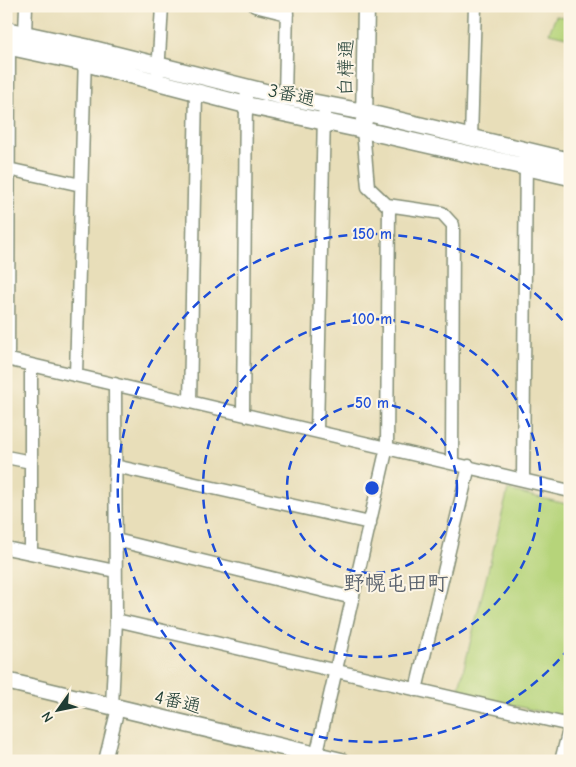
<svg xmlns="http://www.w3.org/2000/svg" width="576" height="767" font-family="'Comic Neue','Klee One',sans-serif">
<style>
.park{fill:#b6d47a;stroke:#6a8857}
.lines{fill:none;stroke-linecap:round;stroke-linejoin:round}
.minor-casing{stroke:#848e76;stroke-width:15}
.tertiary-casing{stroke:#848e76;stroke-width:19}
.minor{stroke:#fff;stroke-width:12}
.tertiary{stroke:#fff;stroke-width:16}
.ring{fill:none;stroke:#1d4ed8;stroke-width:2.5;stroke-dasharray:9 6}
.labels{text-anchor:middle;stroke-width:4;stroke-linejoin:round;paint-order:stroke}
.street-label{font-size:19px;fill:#1f3d34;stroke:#fcf5e5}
.quarter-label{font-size:21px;font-weight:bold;fill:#5b636e;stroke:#fcf5e5}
.centre{fill:#1d4ed8;stroke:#fcf5e5;stroke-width:2.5}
.ring-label{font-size:15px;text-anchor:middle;font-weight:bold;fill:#1d4ed8;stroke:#fcf5e5;stroke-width:4;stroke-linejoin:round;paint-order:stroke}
</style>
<rect width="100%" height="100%" fill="#fcf5e5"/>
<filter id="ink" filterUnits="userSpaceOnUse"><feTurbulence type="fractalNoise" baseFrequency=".02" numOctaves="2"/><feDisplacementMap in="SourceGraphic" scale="10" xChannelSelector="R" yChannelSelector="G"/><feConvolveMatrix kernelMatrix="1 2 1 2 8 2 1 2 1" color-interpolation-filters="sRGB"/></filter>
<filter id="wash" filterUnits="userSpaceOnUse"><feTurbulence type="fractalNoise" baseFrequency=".0096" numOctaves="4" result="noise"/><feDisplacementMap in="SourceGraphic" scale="20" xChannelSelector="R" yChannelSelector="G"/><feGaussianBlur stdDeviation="1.12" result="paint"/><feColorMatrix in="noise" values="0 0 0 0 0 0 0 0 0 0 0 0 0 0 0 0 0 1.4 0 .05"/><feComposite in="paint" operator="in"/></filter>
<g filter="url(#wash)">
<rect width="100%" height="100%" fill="#e8deb9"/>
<path class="park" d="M556,16L570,18V38L549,33Z
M508,490L570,505V719L458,692Z"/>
</g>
<g filter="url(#ink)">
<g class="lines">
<g class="minor-casing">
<path id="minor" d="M255,6L287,14
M25,34L26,6
M158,74L162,6
M285,97L287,6
M471,138L475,6
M8,169L81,185
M387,205L442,213L453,225L452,462
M6,359L570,491
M8,360L9,47
M76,375L85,55
M190,402L196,91
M243,414L246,97
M317,431L324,114
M6,457L31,462
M115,466L370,523
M523,479L526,159
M116,540L353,598
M6,548L115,571
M31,553V365
M116,620L570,725
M416,690L469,466
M112,706L116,620L115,384
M105,761L118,708
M315,761L387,447L389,207L368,187L363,130
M561,761L570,726"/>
</g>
<g class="tertiary-casing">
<path id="tertiary" d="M6,30L85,47L285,97L364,112L570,161
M6,46L85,63L246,105L363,130L570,177
M364,121L366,6
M6,681L341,761"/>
</g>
<use href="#minor" class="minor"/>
<use href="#tertiary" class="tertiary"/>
</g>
</g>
<g class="ring">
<circle cx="372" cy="488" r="85"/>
<circle cx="372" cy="488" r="169"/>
<path d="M569 648A254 254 0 1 1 569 328"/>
</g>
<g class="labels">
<g class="street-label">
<text transform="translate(345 68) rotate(-89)" y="7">白樺通</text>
<text transform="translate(292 94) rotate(12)" y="7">3番通</text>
<text transform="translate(178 701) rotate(13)" y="7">4番通</text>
</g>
<g class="quarter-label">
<text x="396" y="590">野幌屯田町</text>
</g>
</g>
<circle cx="372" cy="488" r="8" class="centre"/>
<g class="ring-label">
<text x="372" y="239">150 m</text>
<text x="372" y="324">100 m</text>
<text x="372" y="408">50 m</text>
</g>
<rect width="576" height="767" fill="none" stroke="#fcf5e5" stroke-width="25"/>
<g transform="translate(58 710) rotate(237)" stroke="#fcf5e5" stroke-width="4" paint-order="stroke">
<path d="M0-4L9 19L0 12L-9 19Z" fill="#1f3d34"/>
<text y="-8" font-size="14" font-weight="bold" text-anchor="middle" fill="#1f3d34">N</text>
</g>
</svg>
